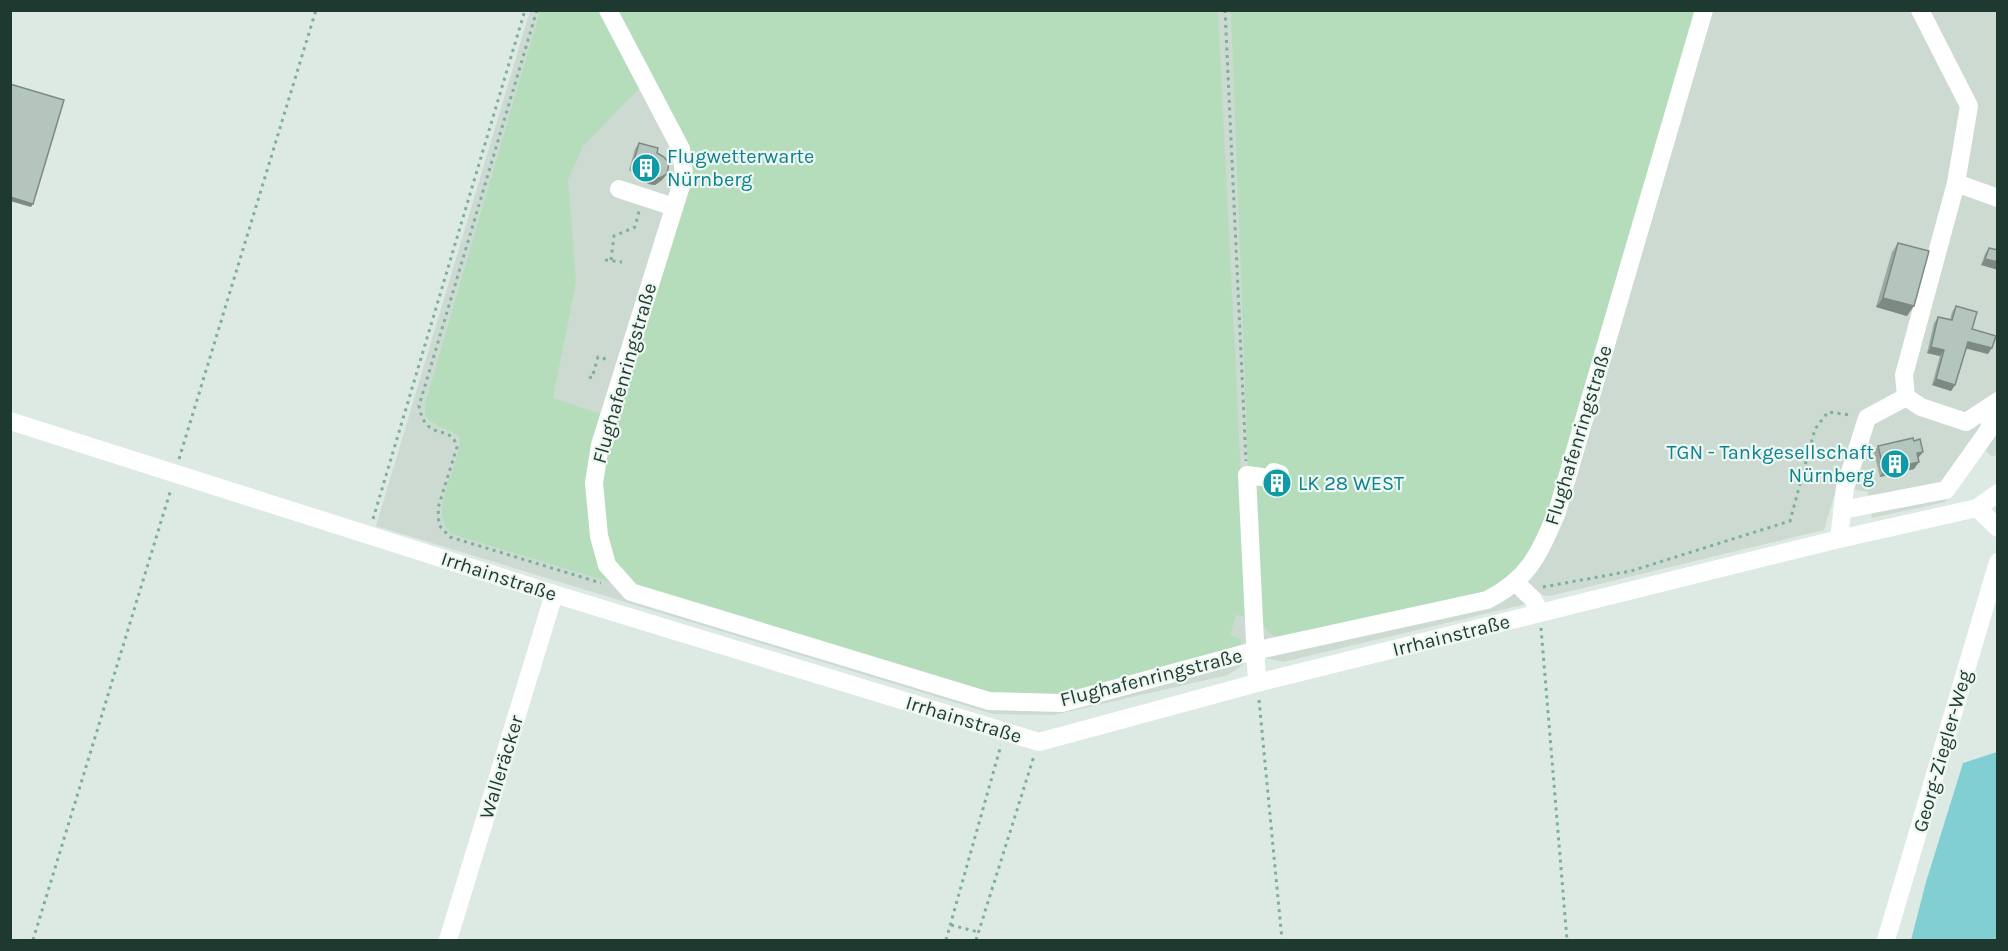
<svg xmlns="http://www.w3.org/2000/svg" width="2008" height="951" font-family="Karla,sans-serif">
<style>
.built{fill:#ccdad2}
.green{fill:#b5ddbc}
.water{fill:#82cfd3}
.lines{fill:none;stroke-linecap:round;stroke-linejoin:round}
.path{stroke:#7cb09a;stroke-width:3;stroke-dasharray:3 4.5;stroke-linecap:butt}
.minor{stroke:#fff;stroke-width:18}
.wall{fill:#9aa9a2}
.shaded-wall{fill:#7d8a84}
.building{fill:#b3c5bc;stroke:#7d8a84;stroke-width:1.5}
.labels{text-anchor:middle;stroke-width:4.5;stroke-linejoin:round;paint-order:stroke}
.culture-label{font-size:20px;fill:#0d838f;stroke:#eef7f1;text-anchor:start}
.street-label{font-size:20px;fill:#1e3a30;stroke:#eef7f1}
</style>
<rect width="100%" height="100%" fill="#ddeae3"/>
<path class="built" d="M530,11H1997V454L1992,457L1983,448L1945,502L1872,518L1868,492L1837,486L1824,530L1550,596L1535,594L1530,603L1283,662L1261,657L1250,660L1228,675L1054,715L993,714L376,526Z"/>
<path class="green" d="M553,10L603,11L641,87L583,146L568,180L576,282L553,398L603,415L592,455L613,583L452,534C450,531 445,527 444,523C434,503 461,462 460,437C448,428 435,427 425,416V404L540,11Z
M613,11H1218L1248,617L1236,615L1230,635L1242,640L1239,648L1084,694L1011,698L654,596L633,583L613,563L601,504L600,473L688,173L692,155L685,139Z
M1231,11H1698L1550,511L1529,557L1513,575L1483,595L1286,639C1278,637 1271,636 1266,629C1250,607 1254,512 1253,481L1279,489L1282,480L1251,471L1248,466Z"/>
<path class="water" d="M1997,752V940H1911L1926,882L1963,763Z"/>
<g class="lines">
<path class="path" d="M537,10L419,406C426,444 451,422 457,447L438,508L439,525L450,537L601,583
M1225,10L1246,461
M605,260L622,262
M611,260L614,236L635,227L639,211
M589,377L592,378L598,357L610,360
M179,459L316,10
M373,519L525,10
M1543,587L1631,571L1790,521L1815,429L1828,412L1850,415
M1541,628L1567,940
M1259,700L1282,940
M951,925L978,932
M33,940L171,489
M946,940L1001,745
M976,940L1034,756"/>
<path class="minor" d="M608,10L681,149L684,176L600,445L594,483L599,536L607,565L631,592L989,701L1062,703L1254,651L1487,600C1529,579 1539,554 1557,512L1704,10
M1920,10L1969,106L1956,183L1904,375L1906,397L1921,407L1966,422L1998,401
M1956,183L1998,198
M619,189L674,207
M10,421L554,594L1039,742L1257,683L1839,539L1977,508L1998,493
M1977,508L1998,528
M1842,510L1946,490L1988,431L1998,402
M1839,539L1845,488L1867,418L1906,397
M1516,583L1533,599L1540,613
M1257,683L1247,475L1269,478L1274,472L1280,474
M448,940L554,594
M1886,940L1998,562"/>
</g>
<path class="wall" d="M639,143L657,153L662,180L655,185L648,184L629,170L635,149Z
M1898,243L1907,316L1876,307L1892,252Z
M1989,248L1998,250L1981,265L1985,254Z
M1956,306L1988,354L1966,348L1955,385L1951,391L1932,385L1940,356L1927,353L1934,323L1938,317L1950,320L1952,312Z
M1914,441L1923,452L1918,458L1914,469L1880,477L1874,452L1878,446Z"/>
<path class="shaded-wall" d="M667,174L662,180L655,185L648,184L653,178Z
M10,197L33,204L31,207L10,201Z
M1985,259L1998,262V270L1981,265Z
M1883,298L1914,306L1907,316L1876,307Z
M1968,342L1992,348L1988,354L1964,348Z
M1931,347L1944,350L1940,356L1927,353Z
M1936,379L1955,385L1951,391L1932,385Z
M1923,452L1918,458L1912,460L1917,453Z
M1919,462L1914,469L1880,477L1884,470Z"/>
<path class="building" d="M10,84L64,100L33,204L10,197Z
M639,143L658,148L657,153L664,157L669,163L667,174L660,178H653L633,164Z
M1898,243L1929,251L1914,306L1883,298Z
M1989,248L1998,250V262L1985,259Z
M1956,306L1977,312L1972,329L1996,336L1992,348L1968,342L1955,385L1936,379L1944,350L1931,347L1938,317L1952,320Z
M1913,438L1914,441L1920,439L1923,452L1917,453L1919,462L1884,470L1878,446Z"/>
<defs>
<g id="building-disc" transform="scale(1.5)"><circle r="9.5" fill="#0f9aa8" stroke="#eef7f1"/><path d="M-4-6H4V6H1V3H-1V6H-4ZM-2.5-4.3h1.7v1.8h-1.7ZM.8-4.3h1.7v1.8H.8ZM-2.5-1h1.7V.8h-1.7ZM.8-1h1.7V.8H.8Z" fill="#fff"/></g>
</defs>
<g fill-rule="evenodd">
<use href="#building-disc" x="646" y="168"/>
<use href="#building-disc" x="1895" y="464"/>
<use href="#building-disc" x="1277" y="483"/>
</g>
<g class="labels">
<g class="culture-label">
<text x="667" y="163">Flugwetterwarte<tspan x="667" dy="23">Nürnberg</tspan></text>
<text x="1874" y="459" text-anchor="end">TGN - Tankgesellschaft<tspan x="1874" dy="23">Nürnberg</tspan></text>
<text x="1298" y="490">LK 28 WEST</text>
</g>
<g class="street-label">
<text transform="translate(624 373) rotate(-74)" y="7">Flughafenringstraße</text>
<text transform="translate(1578 435) rotate(-73)" y="7">Flughafenringstraße</text>
<text transform="translate(499 576) rotate(18)" y="7">Irrhainstraße</text>
<text transform="translate(1451 635) rotate(-14)" y="7">Irrhainstraße</text>
<text transform="translate(1151 677) rotate(-14)" y="7">Flughafenringstraße</text>
<text transform="translate(964 719) rotate(17)" y="7">Irrhainstraße</text>
<text transform="translate(1942 751) rotate(-74)" y="7">Georg-Ziegler-Weg</text>
<text transform="translate(501 767) rotate(-73)" y="7">Walleräcker</text>
</g>
</g>
<rect width="2008" height="951" fill="none" stroke="#1e3a30" stroke-width="24"/>
</svg>
